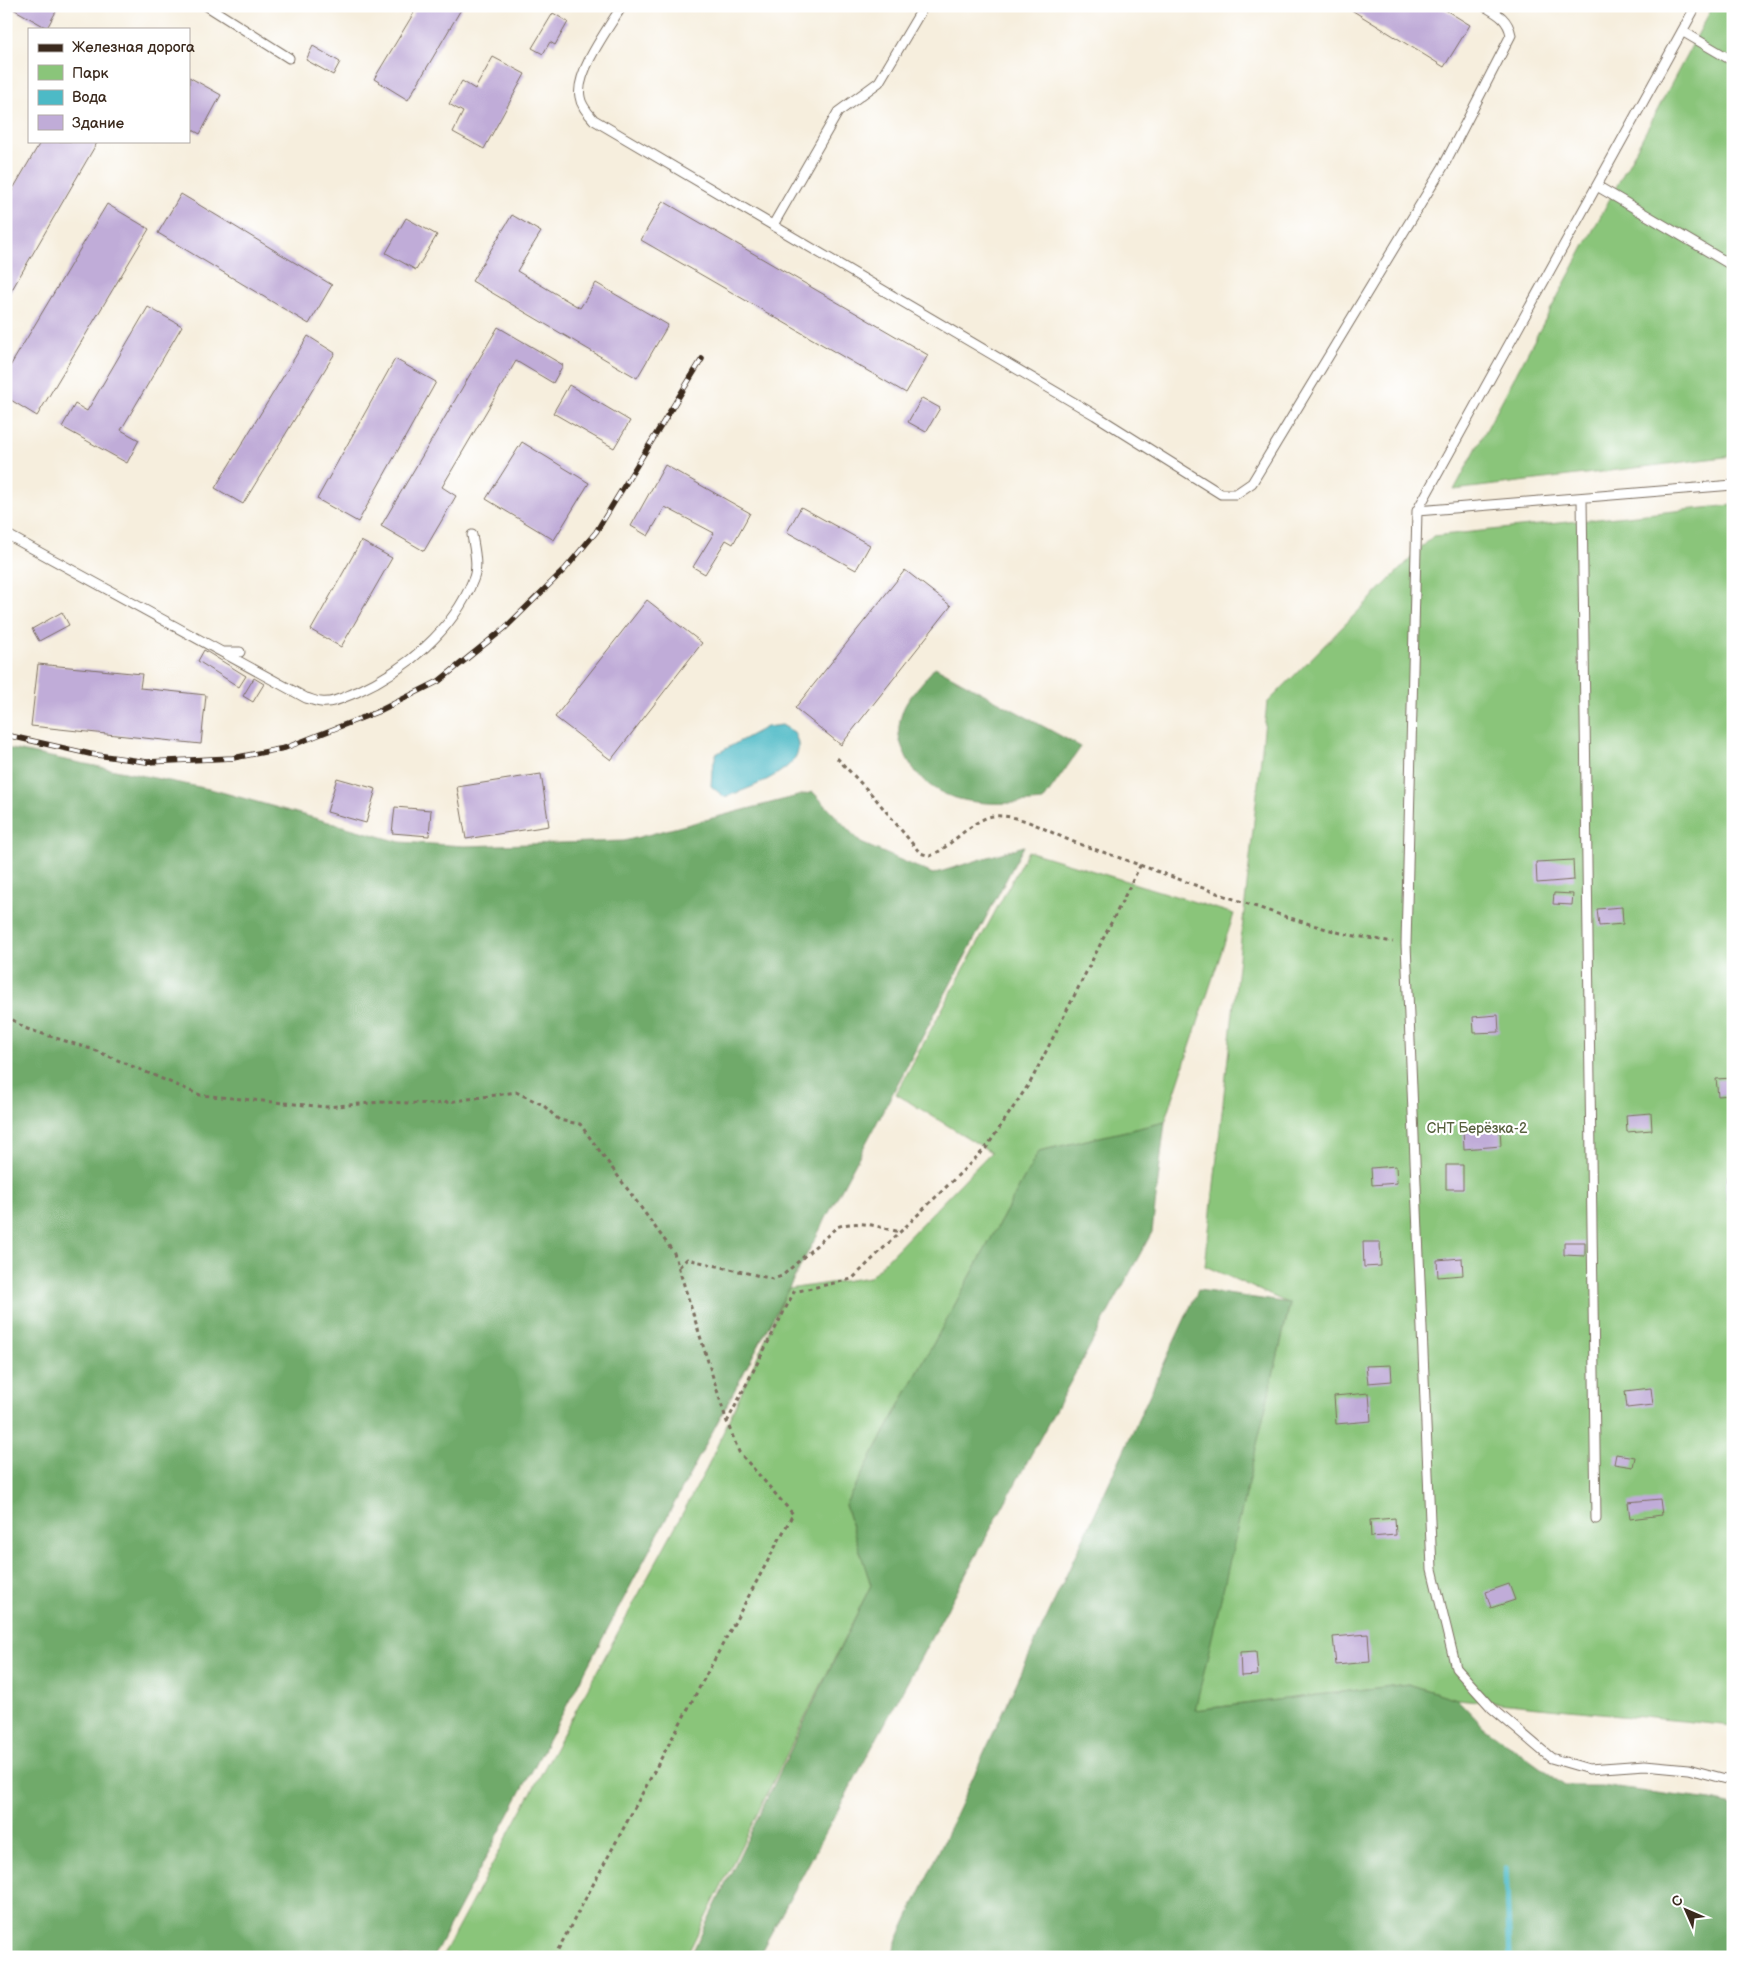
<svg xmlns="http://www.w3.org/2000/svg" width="1739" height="1963" font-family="'Balsamiq Sans',sans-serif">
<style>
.green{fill:#8ac57a;stroke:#62784c}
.forest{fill:#6faa6a;stroke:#556a44}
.water{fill:#4dbac6;stroke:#447272}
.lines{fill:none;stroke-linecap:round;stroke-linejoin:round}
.stream{stroke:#4dbac6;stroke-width:5.5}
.building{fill:#c0acd8}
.lane-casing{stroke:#7c6f61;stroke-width:11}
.path{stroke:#7c6f61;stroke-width:3;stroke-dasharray:4 4;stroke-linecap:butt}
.lane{stroke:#fff;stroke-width:9}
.rail-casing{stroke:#3b2a1e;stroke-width:5.5}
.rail{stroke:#fff;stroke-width:4;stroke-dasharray:11;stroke-linecap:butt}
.labels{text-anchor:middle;stroke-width:4.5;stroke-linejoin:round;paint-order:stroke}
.park-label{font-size:14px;fill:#57603e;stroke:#fff}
</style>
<rect width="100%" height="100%" fill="#fff"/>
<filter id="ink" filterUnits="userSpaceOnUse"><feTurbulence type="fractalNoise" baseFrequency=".02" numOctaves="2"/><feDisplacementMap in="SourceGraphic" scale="10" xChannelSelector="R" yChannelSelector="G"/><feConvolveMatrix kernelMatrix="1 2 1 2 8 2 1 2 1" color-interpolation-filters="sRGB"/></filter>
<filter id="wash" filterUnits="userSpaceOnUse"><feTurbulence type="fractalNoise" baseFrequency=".0096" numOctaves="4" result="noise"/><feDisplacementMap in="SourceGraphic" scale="20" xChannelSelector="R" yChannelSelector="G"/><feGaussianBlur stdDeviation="1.12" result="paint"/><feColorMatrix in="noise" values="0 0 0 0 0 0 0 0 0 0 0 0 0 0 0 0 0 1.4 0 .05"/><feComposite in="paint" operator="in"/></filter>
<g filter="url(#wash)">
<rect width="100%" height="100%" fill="#f6eedd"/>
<path class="green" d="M1713,6H1733V456L1454,490Z
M1733,505V1726L1457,1699L1408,1684L1194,1710L1290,1304L1205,1266L1267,703L1433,536Z
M1028,851L1234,914L1165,1122L1039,1151L845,1505L871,1585L686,1957H442L707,1468L788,1289L870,1277L991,1152L896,1094Z"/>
<path class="forest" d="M935,667L1081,747L1043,801C992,805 934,810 907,758C898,740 896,730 903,710C907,698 926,679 935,667Z
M6,748L214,790L400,842L465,846L624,841L813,792L861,843L933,874L1024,846L433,1957H6Z
M1165,1122L1152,1232L758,1957H690L871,1585L845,1505L1039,1151Z
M1198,1290L1290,1303L1195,1710L1408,1684L1457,1699L1484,1727L1566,1786H1601L1712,1800L1733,1805V1957H890Z"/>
<path class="water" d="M782,725L794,732C797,739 800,746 797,754C789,774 744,791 724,797L711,786L712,770L716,754L766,727Z"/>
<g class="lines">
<path class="stream" d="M1506,1868L1510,1957"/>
</g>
<g id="blocks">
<path class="building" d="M8,6H59L47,28Z
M418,6H463L408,100L374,79Z
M1345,6H1439L1470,25L1444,67Z
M553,13L568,22L555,45L550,42L543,54L532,48Z
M313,46L340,62L333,75L306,60Z
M493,57L525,74L484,149L453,132L463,112L449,104L462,81L475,89Z
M189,77L221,95L200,134L189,128Z
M41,141H98L6,300V201Z
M181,194L332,285L309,324L158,233Z
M663,201L928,355L906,393L641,240Z
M107,204L149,229L37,416L6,397V373Z
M512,215L541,232L517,271L580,308L596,283L668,325L637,378L472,281Z
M406,218L437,235L416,270L386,253Z
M148,307L182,326L121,430L139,440L127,463L62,427L75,404L87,411Z
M498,327L563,365L553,383L516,361L442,487L456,496L424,551L381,526Z
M308,336L335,353L243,504L215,488Z
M395,359L436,382L358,522L317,499Z
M569,385L630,421L614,448L553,413Z
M922,398L940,408L926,432L908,422Z
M522,442L589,483L554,540L486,499Z
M665,465L750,513L733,544L726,540L705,574L693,567L714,533L665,507L648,536L631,526Z
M801,507L870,545L856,570L787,532Z
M361,541L392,558L341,647L311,630Z
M905,570L951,606L841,745L795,708Z
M647,600L702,643L611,760L555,717Z
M62,612L69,625L39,641L32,629Z
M204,650L246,676L239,687L198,661Z
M38,664L142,674L140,688L206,695L201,744L31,726Z
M254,678L264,684L253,702L243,696Z
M541,774L549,826L466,839L457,787Z
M337,778L376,789L366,823L327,812Z
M395,807L431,810L429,836L392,833Z
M1573,860L1574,880L1537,883L1536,862Z
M1554,893L1573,894L1572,905L1553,904Z
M1622,907L1623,924L1599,926L1597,909Z
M1498,1015L1499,1032L1474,1033L1473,1017Z
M1733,1078V1095L1718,1096L1716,1079Z
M1651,1113L1652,1130L1627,1132L1626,1115Z
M1500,1126L1501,1146L1464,1149L1463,1128Z
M1446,1165H1463V1189H1446Z
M1396,1166L1397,1183L1372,1185L1371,1168Z
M1727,1176H1733V1201H1726Z
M1363,1242H1380L1381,1266L1364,1267Z
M1564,1242H1585V1256L1564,1255Z
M1462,1258L1463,1275L1438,1277L1437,1260Z
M1391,1365L1392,1381L1368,1383L1366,1366Z
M1651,1388L1653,1405L1627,1408L1625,1391Z
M1369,1393L1371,1421L1336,1424L1334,1396Z
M1616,1454L1635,1457L1633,1467L1614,1464Z
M1660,1499L1662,1515L1630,1519L1628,1502Z
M1395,1518L1396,1535L1371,1537L1370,1520Z
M1509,1584L1515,1600L1491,1608L1486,1592Z
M1368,1634L1370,1662L1336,1665L1333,1637Z
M1256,1651L1258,1675L1241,1676L1240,1652Z"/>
</g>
</g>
<g filter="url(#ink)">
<use href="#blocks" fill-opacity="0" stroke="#7c6f61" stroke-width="1"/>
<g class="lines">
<g class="lane-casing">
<path id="lane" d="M207,6L289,58
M622,6C609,27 575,73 580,97C581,106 588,113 594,120L1095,415L1221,494H1236L1252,483L1443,167L1511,35C1508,19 1498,14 1484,6
M1696,6L1417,511L1406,944L1432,1569L1456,1668L1492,1708L1551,1758L1589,1769L1645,1765L1688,1769L1733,1781
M1682,31L1733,61
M1597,186L1733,266
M773,225L838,112L879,82L924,6
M1582,499L1596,1519
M1417,511L1733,485
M6,534L306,698C311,699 316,702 321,702C333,704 346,696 357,692C405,670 453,631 473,580C479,567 474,548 472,535
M223,652H240"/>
</g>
<path class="path" d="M837,758L875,798L920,853L930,856C950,848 973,818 994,816C1025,814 1050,834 1079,844C1167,873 1252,909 1341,933C1358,937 1376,939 1393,942
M6,1015L24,1028L94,1050L200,1095L327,1107L381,1102L435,1104L516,1092L543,1105L559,1120L580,1124L674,1253L727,1422L739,1452L793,1514L554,1957
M679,1267L687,1259L773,1279L782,1276L837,1227C858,1219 879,1227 900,1232
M727,1422L794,1292L852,1279L986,1148L1031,1081L1141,864"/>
<use href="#lane" class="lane"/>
<g class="rail-casing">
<path id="rail" d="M6,735L90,754L147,762L233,758L285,748L377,712L439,681L506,627L565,569L596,532L702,359"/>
</g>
<use href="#rail" class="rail"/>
</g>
</g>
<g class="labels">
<g class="park-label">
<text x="1477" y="1133">СНТ Берёзка-2</text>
</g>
</g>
<rect width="1739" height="1963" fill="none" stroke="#fff" stroke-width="25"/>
<rect x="28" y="28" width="162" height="115" fill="#ffffff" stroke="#b1aaa5"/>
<rect x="38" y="44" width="25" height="8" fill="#3b2a1e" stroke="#b1aaa5"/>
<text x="72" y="52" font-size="15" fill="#3b2a1e">Железная дорога</text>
<rect x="38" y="65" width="25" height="15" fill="#8ac57a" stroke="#b1aaa5"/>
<text x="72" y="78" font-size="15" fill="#3b2a1e">Парк</text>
<rect x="38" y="90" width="25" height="15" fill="#4dbac6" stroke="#b1aaa5"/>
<text x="72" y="102" font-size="15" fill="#3b2a1e">Вода</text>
<rect x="38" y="115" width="25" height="15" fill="#c0acd8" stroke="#b1aaa5"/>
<text x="72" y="128" font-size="15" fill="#3b2a1e">Здание</text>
<g transform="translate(1686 1910) rotate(315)" stroke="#ffffff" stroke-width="4" paint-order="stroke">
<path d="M0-4L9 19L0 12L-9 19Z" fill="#3b2a1e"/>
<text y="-8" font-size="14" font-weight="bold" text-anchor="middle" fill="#3b2a1e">С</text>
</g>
</svg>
